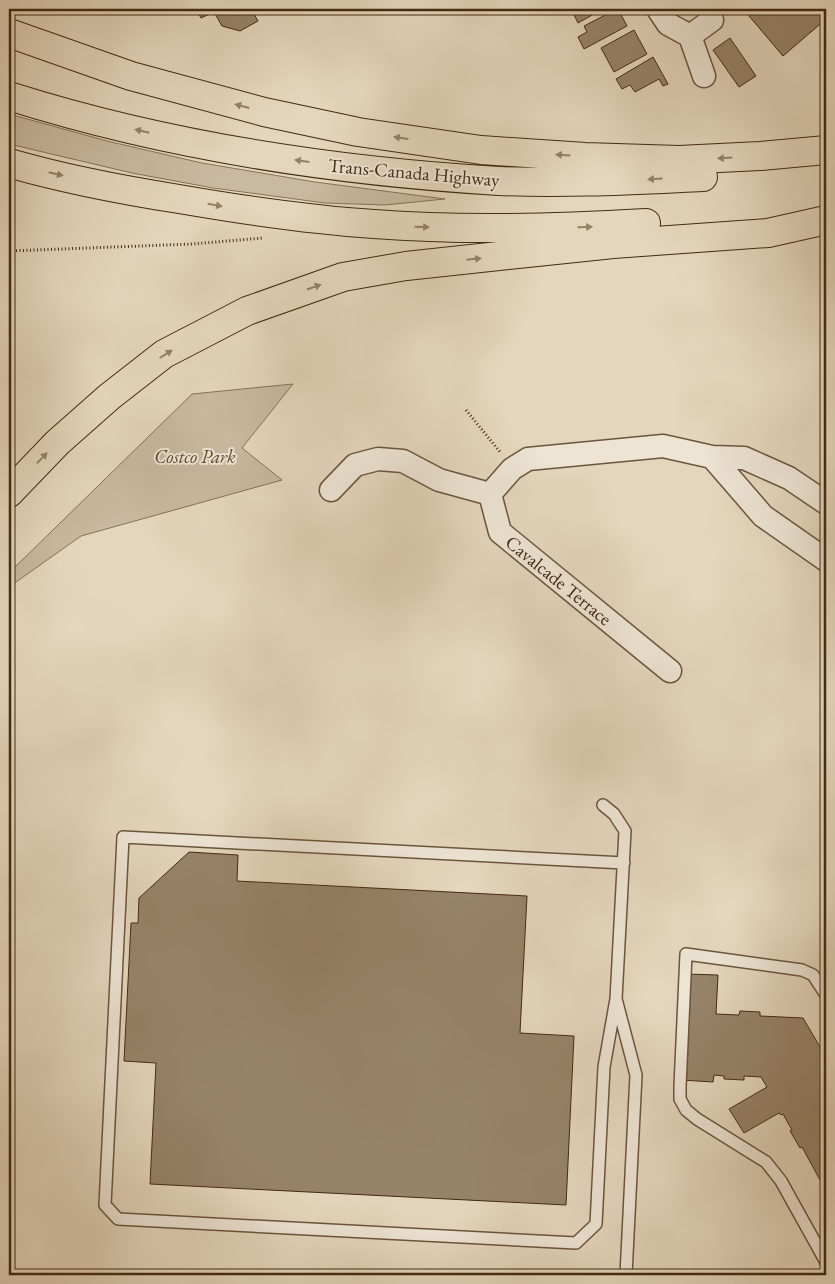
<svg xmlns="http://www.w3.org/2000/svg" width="835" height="1284" font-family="'EB Garamond',serif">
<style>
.green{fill:#c9b9a0;stroke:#867258}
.building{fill:#97836a;stroke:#432a11}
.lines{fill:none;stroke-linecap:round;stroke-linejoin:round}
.lane-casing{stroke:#6b553c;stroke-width:14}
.street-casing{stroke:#6b553c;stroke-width:25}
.highway-casing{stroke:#432a11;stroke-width:30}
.path{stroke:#432a11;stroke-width:3;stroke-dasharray:1 2.5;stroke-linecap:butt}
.lane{stroke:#ede4d4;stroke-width:11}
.street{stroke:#ede4d4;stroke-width:22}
.highway{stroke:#e4d6bd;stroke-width:28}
.oneway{fill:#948067}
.labels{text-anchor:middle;stroke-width:4;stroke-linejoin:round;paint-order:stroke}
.street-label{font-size:19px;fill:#432a11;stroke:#ede4d4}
.park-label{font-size:19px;font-style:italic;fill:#5e472e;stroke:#ede4d4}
</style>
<rect width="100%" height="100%" fill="#e4d6bd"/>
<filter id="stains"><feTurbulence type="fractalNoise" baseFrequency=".004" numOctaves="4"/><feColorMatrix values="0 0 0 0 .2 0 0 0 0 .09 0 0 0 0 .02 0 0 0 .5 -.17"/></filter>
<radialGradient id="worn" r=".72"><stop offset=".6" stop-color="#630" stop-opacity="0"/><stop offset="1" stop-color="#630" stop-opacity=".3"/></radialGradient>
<path class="green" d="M9,114L107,141L202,163L315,182L445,199L385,205L325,203L213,188L132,173L9,144Z
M293,384L242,448L282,480L81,536L9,587V573L192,394Z"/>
<path class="building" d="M190,9H251L258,21L240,31L222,26L214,12L201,18L196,9L192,11Z
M571,9H603L578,23Z
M617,9H618L627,26L584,49L578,37L587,32L584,26Z
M757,9H768L773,15L781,9H826V19L783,56L749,16Z
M634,30L647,54L614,72L601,48Z
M730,38L756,76L739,87L713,50Z
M653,57L668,84L663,86L659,79L635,92L630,85L622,89L616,79Z
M189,852L238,855L237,881L527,896L520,1033L574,1036L566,1205L150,1184L156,1063L124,1061L131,923H138L139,898Z
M686,974L718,975L716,1014L739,1015L740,1011L760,1012V1016L803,1018L826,1057V1191L802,1147L800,1148L790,1131L792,1130L783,1114L781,1115L779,1113L744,1133L729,1109L767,1087L761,1077L744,1076V1080L724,1079V1076L714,1075L713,1082L681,1080Z"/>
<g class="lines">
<g class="lane-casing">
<path id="lane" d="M603,805L614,814L625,831L616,999L636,1075L626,1275
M826,995L813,975L802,970L686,954L680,1086V1099L686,1110L697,1119L766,1162L781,1181L826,1262
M616,999L604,1067L596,1224L576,1243L118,1219L105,1205L123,837L624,863"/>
</g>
<g class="street-casing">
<path id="street" d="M658,9L668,24L690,36L704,76
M690,36L712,20
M712,457L763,516L826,560
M331,490L355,465L378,459L403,461L439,480L490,494
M490,494L512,469L528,459L663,446L712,457L744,458L789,478L826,503
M490,494L500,532L670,671"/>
</g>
<g class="highway-casing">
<path id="highway" d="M9,33L131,76L264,112L358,132L481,150L585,157L679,160L760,156L826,150
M9,96C167,146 333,171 499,181C567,184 635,180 703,177
M9,163C64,179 122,190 179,199C243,210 309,220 374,224C465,231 556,228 646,223
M9,493L57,443L109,397L164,354L247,311L343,277L406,266L508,255L613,244L768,233L826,220"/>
</g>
<path class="path" d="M9,251L192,244L263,238
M466,410L500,452"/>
<use href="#lane" class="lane"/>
<use href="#street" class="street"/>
<use href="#highway" class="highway"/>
</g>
<defs><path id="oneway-solid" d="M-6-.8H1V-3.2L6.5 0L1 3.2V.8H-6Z" transform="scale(1.25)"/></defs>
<g class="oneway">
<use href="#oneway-solid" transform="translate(242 106) rotate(-165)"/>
<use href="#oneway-solid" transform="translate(142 131) rotate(-167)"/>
<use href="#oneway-solid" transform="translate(401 138) rotate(-172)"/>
<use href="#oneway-solid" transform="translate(563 155) rotate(-176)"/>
<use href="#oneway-solid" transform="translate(725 158) rotate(177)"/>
<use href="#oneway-solid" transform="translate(302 161) rotate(-172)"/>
<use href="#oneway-solid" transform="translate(56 174) rotate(13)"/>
<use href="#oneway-solid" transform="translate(655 179) rotate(177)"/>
<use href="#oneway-solid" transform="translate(215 205) rotate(10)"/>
<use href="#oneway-solid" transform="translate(422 227) rotate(2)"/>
<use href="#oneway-solid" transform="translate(585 227) rotate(-2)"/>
<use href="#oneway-solid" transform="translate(474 259) rotate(-6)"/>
<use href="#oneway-solid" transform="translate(314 287) rotate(-19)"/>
<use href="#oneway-solid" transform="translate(166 354) rotate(-32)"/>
<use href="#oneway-solid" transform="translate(42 458) rotate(-46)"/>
</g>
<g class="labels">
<g class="street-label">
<text transform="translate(414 172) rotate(5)" y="7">Trans-Canada Highway</text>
<text transform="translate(559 580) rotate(39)" y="7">Cavalcade Terrace</text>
</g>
<g class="park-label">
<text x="195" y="463">Costco Park</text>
</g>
</g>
<rect width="835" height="1284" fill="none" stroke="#e4d6bd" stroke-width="30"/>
<rect x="10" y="10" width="815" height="1264" fill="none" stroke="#432a11" stroke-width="2.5"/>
<rect x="15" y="15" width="805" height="1254" fill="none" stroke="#432a11"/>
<rect width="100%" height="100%" filter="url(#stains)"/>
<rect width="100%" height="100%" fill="url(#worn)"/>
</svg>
